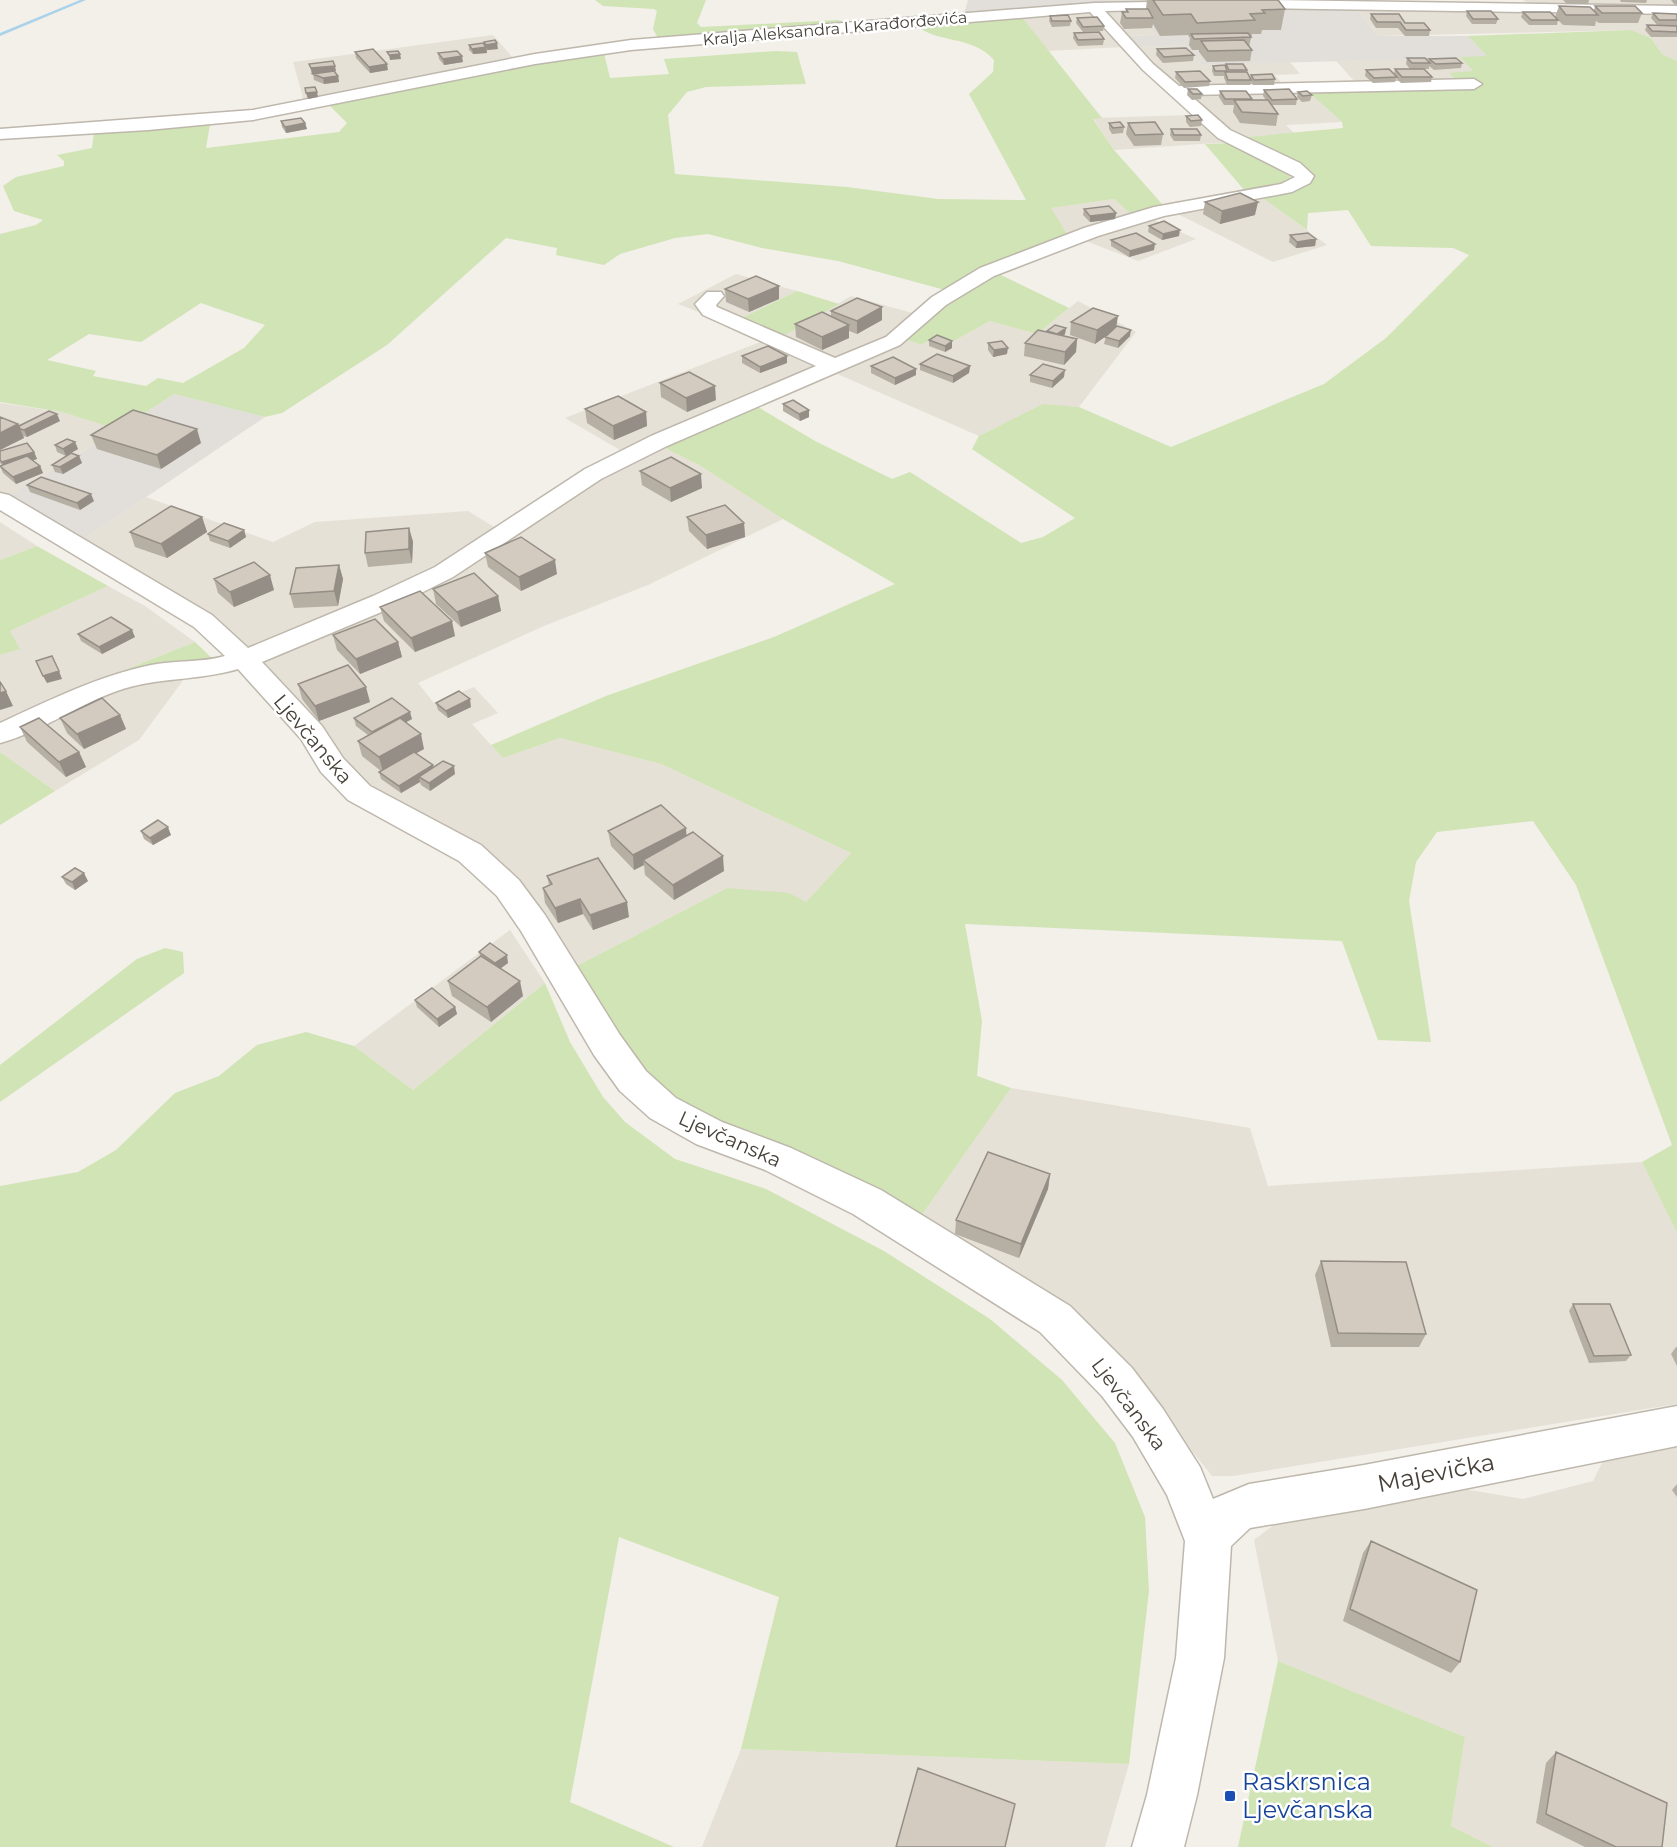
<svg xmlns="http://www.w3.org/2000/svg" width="1677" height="1847" font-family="Montserrat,sans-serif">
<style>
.residential{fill:#e6e1d7}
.industrial{fill:#e2deda}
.green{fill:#d0e4b5;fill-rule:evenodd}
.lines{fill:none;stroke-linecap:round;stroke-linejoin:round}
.stream{fill:#aad2ea;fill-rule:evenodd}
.minor-casing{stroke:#beb7ac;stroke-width:3}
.minor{fill:#fff;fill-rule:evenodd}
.wall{fill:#b5afa4}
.shaded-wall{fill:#948e86}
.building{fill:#d3cbbf;stroke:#948e86;stroke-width:1.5}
.transit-dot{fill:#1a4fb4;stroke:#fff;stroke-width:2}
.labels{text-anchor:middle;stroke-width:5;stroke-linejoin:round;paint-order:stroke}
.far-street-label{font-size:16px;fill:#464038;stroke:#fff}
.street-label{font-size:20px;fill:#464038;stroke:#fff}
.near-street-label{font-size:24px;fill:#464038;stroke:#fff}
.near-transit-label{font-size:24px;fill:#164399;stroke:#fff;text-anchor:start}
</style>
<rect width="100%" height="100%" fill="#f3efe9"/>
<path class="residential" d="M1523,0H1677V8L1530,5Z
M1358,10L1677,13V61L1662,54L1651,38L1631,30L1378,36Z
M1140,11L1157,35L1126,36L1105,12Z
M1094,12L1123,47L1047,51L1021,16Z
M493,35L514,59L304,101L293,62Z
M1185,45L1202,65L1290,62L1300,74L1275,75L1284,86L1177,90L1137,47Z
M1460,57L1473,71L1450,74L1459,83L1357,84L1336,61Z
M1306,90L1342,122L1286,125L1294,133L1236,138L1181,93Z
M1193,115L1230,142L1114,150L1093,118Z
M1260,196L1327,245L1273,262L1176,213Z
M1114,199L1132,215L1067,234L1050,208Z
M1152,219L1196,239L1138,261L1083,240Z
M736,274L797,291L730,324L678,304Z
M851,296L916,314L890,338L832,359L780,338Z
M1078,301L1136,332L1079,407L1043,405L979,436L835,373L907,340L922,345L935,336L954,341L990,321L1037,334Z
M765,340L819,366L625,453L565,418Z
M0,403L62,412L119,430L5,498L0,495Z
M661,446L699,465L783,519L648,585L544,626L418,683L434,703L474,687L498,713L472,724L503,758L560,738L661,764L851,853L806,902L727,888L571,969L515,881L363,785L259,662Z
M146,497L273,542L315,522L468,511L496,528L430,573L248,649L78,543Z
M0,522L37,546L0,560Z
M108,586L145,606L195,642L66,693L0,728V655L19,649L10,631Z
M153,679H184L139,740L55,791L0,752V742L114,688Z
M510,930L545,983L413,1090L354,1046Z
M1011,1088L1250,1128L1268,1186L1642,1162L1677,1233V1404L1233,1476H1212L1130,1374L919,1219Z
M1677,1447V1847H1493L1451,1826L1465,1737L1278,1661L1254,1540L1275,1524L1452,1487L1523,1499L1593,1481L1603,1461Z
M741,1749L1129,1764L1105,1847H702Z"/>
<path class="industrial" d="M968,0H1257L1040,7L964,14Z
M1276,9L1358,10L1378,36H1468L1488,57L1202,65L1185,45L1137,47L1126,36L1156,35L1140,11Z
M174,394L265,417L78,543L5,498L119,430Z"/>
<path class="green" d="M595,0H706L697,23L701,27L838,20L852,24L658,38L653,29L657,11L654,9L603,6Z
M1021,16L1102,118L1093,119L1114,150L1163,205L1132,215L1114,199L1051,208L1067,234L945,290L838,261L762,248L708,234L675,238L620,254L604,265L556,255L557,248L506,238L387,345L282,413L265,417L174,394L119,430L62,412L0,402V234L36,225L43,220L14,211L3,186L16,177L64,166V161L57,155L92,148L94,132L210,124L206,148L339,132L347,123L329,105L530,64L604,53L610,78L669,74L664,59L776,51L797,52L806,84L706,87L687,92L668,115L675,174L847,187L938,199L1026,200L969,94L993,72L994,60C971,34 935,44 917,25ZM201,303L265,325L244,348L183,383L158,378L146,386L93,376L96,371L47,360L89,334L141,342Z
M1631,30L1651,38L1662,54L1677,61V1233L1642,1162L1672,1145L1576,885L1533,821L1437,832L1416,862L1409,901L1431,1042L1378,1040L1342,941L965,924L982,1021L977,1076L1011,1088L919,1219L701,1118L642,1073L571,969L727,888L789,893L806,902L851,853L661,764L560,738L503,758L491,745L606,696L774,637L895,584L783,519L699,465L661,446L758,407L815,441L892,479L910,472L1021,543L1043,537L1075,518L972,449L979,436L1043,404L1079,407L1171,447L1324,384L1386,338L1469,255L1453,248L1371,246L1348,210L1308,213L1307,230L1260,196C1279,193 1304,194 1315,176L1303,165L1236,138L1343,128L1342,122L1306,90L1480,85L1459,83L1449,73L1473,71L1460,57L1487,56L1468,36Z
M1230,143L1286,168L1292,181L1245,191L1205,144Z
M1001,275L1069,308L1037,334L990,321L954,341L935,336L922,345L907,340C935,313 964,288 1001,275Z
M797,291L839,304L780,338L740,319Z
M37,546L108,586L10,631L20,649L0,655V560Z
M195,642L215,661L122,671Z
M0,752L55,791L0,825Z
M165,948L183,952L184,973L0,1102V1065L137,959Z
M545,983L570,1042L603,1097L625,1122L675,1159L766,1189L884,1251L990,1319L1062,1380L1115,1443L1145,1517L1149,1591L1129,1764L741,1749L779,1597L619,1537L570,1802L674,1847H0V1186L78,1172L116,1150L175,1093L219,1076L257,1045L306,1032L354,1046L413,1090Z
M1278,1661L1465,1737L1451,1826L1493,1847H1238Z"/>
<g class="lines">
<path class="stream" d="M80,0H86L0,36V33Z"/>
<g class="minor-casing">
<path id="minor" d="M1267,0L1677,6V14L1248,8L1105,11L1153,64L1179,86L1474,79L1482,84L1474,89L1190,95L1230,130L1300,163L1314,176L1310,183L1292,192L1164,216L1098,236L994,276L946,305L900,345L667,446L601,479L453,577L391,608L262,662L322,726L343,758L370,786L481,845L519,880L545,915L620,1035L646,1071L676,1098L722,1122L791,1148L881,1190L1070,1306L1132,1368L1163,1409L1200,1467L1213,1499L1249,1484L1364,1465L1677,1406V1446L1364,1509L1250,1528L1231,1546L1224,1658L1197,1795L1184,1847H1132L1147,1795L1176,1658L1185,1541L1167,1495L1133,1437L1102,1396L1040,1332L853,1214L765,1170L696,1144L650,1118L620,1091L594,1055L521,931L497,896L459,861L348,800L321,772L301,739L238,669C199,681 156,677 117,691C77,705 41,732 0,743V723C50,700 98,676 151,665C176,660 201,663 225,656L194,627L0,510V493L9,495L212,615L248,648L373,596L435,567L585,469L651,436L816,366L703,315L695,304L707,292H721L724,296L716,305L717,307L835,358L886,337L932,297L980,268L1084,228L1154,207L1281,184L1295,177L1218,138L1143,70L1090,12L631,50L535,64L253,120L148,130L0,139V129L253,110L535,54L631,40L1094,3Z"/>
</g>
<use href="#minor" class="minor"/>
</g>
<path class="wall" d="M1147,0H1278L1285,9L1281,30H1262L1261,34H1252L1249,47L1252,50L1250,61L1207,62L1199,52V50H1192L1189,45L1190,38L1188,35L1160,36L1153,24L1152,28L1124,29L1120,23L1122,12H1126V9H1146Z
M1563,0H1589L1588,4H1567Z
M1620,0H1647L1646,3L1621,2Z
M1671,0H1677V5L1674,4Z
M1559,6L1594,10L1595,6L1642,13L1638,23H1599L1596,21L1595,26L1563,25L1555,17Z
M1467,11L1498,19L1496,24H1472L1466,16Z
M1523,12L1558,20L1557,25H1529L1521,17Z
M1653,13L1677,14V37H1651L1645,30L1647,25H1657L1651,18Z
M1371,14L1430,30L1429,36H1405L1398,28H1376L1370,19Z
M1050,16L1071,21L1070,26L1052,27L1049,21Z
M1077,18L1104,26L1103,31L1083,32L1076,23Z
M1074,33L1104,39L1103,45L1078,46L1073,38Z
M484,42L498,49L487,50V49V53L473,54L469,50V45H485Z
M1157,49L1194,55L1193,61L1163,63L1156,55Z
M355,52L388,70L370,73L356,58Z
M438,53L463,62L444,65L439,59Z
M1407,58L1429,62V59L1462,63L1461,68L1434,70L1429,66V69H1424L1432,77L1431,82L1401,83L1396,78L1395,82L1373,83L1365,76L1366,70L1394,74L1395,69H1410L1406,64Z
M309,64L336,71L334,72L338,76L339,82L324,84L314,80L313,74H314H312Z
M1226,64L1247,70L1246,72L1250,78L1251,75L1275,79L1274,85H1253L1251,82L1250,85H1227L1224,78V76H1214L1212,71L1213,66L1226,68Z
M1176,72L1210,81L1209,86L1184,88L1175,78Z
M1188,89L1202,94L1201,99L1192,100L1187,95Z
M1264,90L1297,99L1296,105H1272L1278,114L1276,126L1240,123L1233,112L1234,105H1224L1219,97L1220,91L1252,99L1251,100H1266L1263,96Z
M1298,92L1312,95L1310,101L1302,102L1297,97Z
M1186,116L1202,120L1201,126L1190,127L1186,122Z
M281,121L305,123L307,129L286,133L282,127Z
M1109,123L1124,127L1123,133L1112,134L1109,129Z
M1128,123L1163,134L1161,145L1134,146L1126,134Z
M1171,129L1201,135L1200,141H1174L1170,135Z
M1205,202L1255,215L1220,224L1203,214Z
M1084,209L1116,213L1115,219L1090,222L1083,215Z
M1149,226L1179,236L1162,240L1148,232Z
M1290,235L1316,239L1315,246L1296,248L1289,242Z
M1111,240L1154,250L1129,257L1111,246Z
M779,286V299L749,312L726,302L725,289Z
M882,307V320L857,334L849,331V338L822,350L796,337L795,324L831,316V311Z
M1071,322L1117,327L1130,336L1118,348L1104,344L1106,336L1095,344L1070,335Z
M1066,328L1065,334L1063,336L1077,339L1076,352L1064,365L1024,356L1025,343L1047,332Z
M929,340L952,348L945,352L929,346Z
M988,343L1007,354L993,357L988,350Z
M742,356L787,363L760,373L742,363Z
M920,364L970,366L969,373L953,383L920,370Z
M871,366L916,369V375L895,385L871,373Z
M1030,375L1064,377L1052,388L1030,382Z
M660,383L716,400L687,412L661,397Z
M783,404L809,410V417L800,421L783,411Z
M585,409L646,412L647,426L614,440L587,423Z
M0,417L18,424L19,426L60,421L27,437L23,436L24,438L0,450Z
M91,435L201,443L161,469L97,449Z
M75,442L78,449L66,456L57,452L55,445Z
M0,451L34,452L37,459L33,460L40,466L43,473L16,484L3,473L0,466L2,465L0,463Z
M79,456L82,463L63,474L55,472L52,465Z
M640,471L702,488L671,502L642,485Z
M27,485L94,501L80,510L30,492Z
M202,517L207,532L167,558L135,547L130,532Z
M687,517L744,523L745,537L707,549L689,531Z
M409,528L413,542L412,563L368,567L365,553Z
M244,530L246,537L230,548L210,541L208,534Z
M485,553L557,574L521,591L488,567Z
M339,565L343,579L338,606L294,608L290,594Z
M214,579L274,590L234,607L218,593Z
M433,589L498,596L501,611L461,627L436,604Z
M380,607L455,636L415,652L384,621Z
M78,634L135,637L102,654L81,641Z
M333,635L398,642L402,657L360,674L337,650Z
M298,684L370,702L319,721L302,699Z
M436,703L471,707L448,718L438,710Z
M120,715L126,729L84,749L67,733L60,718Z
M354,718L412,719L406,722L424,749L416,753L433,765V768L455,774L430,791L421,785L420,782L401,793L381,779L379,772L381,771L362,756L358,741L368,735L356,726Z
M20,727L79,752L86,767L66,777L27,742Z
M141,831L171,835L153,845L144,839Z
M608,831L687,835L724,871L674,900L645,875L644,865L634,870L611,846Z
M547,876L629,917L593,930L583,914L558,923L545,903L543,888L549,885Z
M62,877L88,881L75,890L66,884Z
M479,952L508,963L501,968L523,996L491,1022L452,996L448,981L480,956Z
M415,1000L455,1007L457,1014L439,1027L417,1007Z
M1050,1174L1048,1189L1019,1258L955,1234L956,1220Z
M1321,1261L1426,1334L1419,1347H1331L1315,1275Z
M1573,1304L1631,1355L1626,1361L1589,1363L1569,1311Z
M1676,1347H1677V1366L1671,1354Z
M1677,1484V1497L1672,1490Z
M1371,1541L1460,1662L1451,1673L1343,1621L1363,1553Z
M1556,1752L1662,1847H1585L1536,1823L1546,1763Z"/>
<path class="shaded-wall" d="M497,43L498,49L487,50L486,45Z
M486,47L487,53L473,54L472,49Z
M400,54L401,59L390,60L389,55Z
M462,56L463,62L444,65L443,59Z
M387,64L388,70L370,73L369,67Z
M335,66L336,71L312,74L311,68Z
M338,76L339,82L324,84L323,78Z
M317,92L318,97L308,99L306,93Z
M305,123L307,129L286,133L285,127Z
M1258,202L1255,215L1220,224L1222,211Z
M1116,213L1115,219L1090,222V216Z
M1180,230L1179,236L1162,240L1163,234Z
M1316,239L1315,246L1296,248L1297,242Z
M1155,244L1154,250L1129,257L1130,251Z
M779,286V299L749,312L748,299Z
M882,307V320L857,334V321Z
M1118,316L1116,329L1095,344L1097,330Z
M849,325V338L822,350V337Z
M1066,328L1065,334L1057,341V334Z
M1131,330L1130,336L1118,348L1119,341Z
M1077,339L1076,352L1064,365L1065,352Z
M952,341V348L945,352V346Z
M1008,348L1007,354L993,357L994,350Z
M787,356V363L760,373V367Z
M970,366L969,373L953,383V376Z
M916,369V375L895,385V378Z
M1065,370L1064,377L1052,388L1053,381Z
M715,386L716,400L687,412L686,398Z
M809,410V417L800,421L799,414Z
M646,412L647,426L614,440L613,426Z
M57,414L60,421L27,437L24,430Z
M18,424L24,438L0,450V433Z
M197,429L201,443L161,469L157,455Z
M75,442L78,449L66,456L63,449Z
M34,452L37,459L5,469L2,462Z
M79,456L82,463L63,474L60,467Z
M40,466L43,473L16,484L13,477Z
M701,474L702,488L671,502L670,488Z
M91,494L94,501L80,510L77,503Z
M202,517L207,532L167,558L161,544Z
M744,523L745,537L707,549L706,535Z
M409,528L413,542L412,563L409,549Z
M244,530L246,537L230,548L228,541Z
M555,560L557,574L521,591L519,577Z
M339,565L343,579L338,606L334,591Z
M270,575L274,590L234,607L230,592Z
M498,596L501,611L461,627L457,612Z
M452,621L455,636L415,652L411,638Z
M132,630L135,637L102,654L99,647Z
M398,642L402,657L360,674L356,659Z
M59,671L62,679L47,683L43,676Z
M366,687L370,702L319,721L315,706Z
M6,691L13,706L0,710V693Z
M470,699L471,707L448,718L446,711Z
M410,712L412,719L374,740L372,732Z
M120,715L126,729L84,749L77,734Z
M421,734L424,749L383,772L379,757Z
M79,752L86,767L66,777L59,762Z
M433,765L434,773L419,777L420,782L401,793L399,786Z
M454,766L455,774L430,791L429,783Z
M168,827L171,835L153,845L150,838Z
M686,828L687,843L643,860L644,865L634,870L633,855Z
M723,856L724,871L674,900L673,885Z
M84,873L88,881L75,890L72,882Z
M580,899L583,914L558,923L555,908Z
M627,902L629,917L593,930L590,915Z
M507,955L508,963L497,971L495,963Z
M520,981L523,996L491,1022L487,1007Z
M455,1007L457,1014L439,1027L437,1019Z
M1050,1174L1048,1189L1019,1258L1021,1244Z"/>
<path class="building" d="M1153,0H1278L1285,9L1262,10L1265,13L1250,14L1255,20L1197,23L1191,14L1163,15Z
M1559,6L1590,7L1598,15H1566Z
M1595,6H1635L1642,13H1602Z
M1126,9H1148L1153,18H1126L1122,12H1128Z
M1467,11H1491L1498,19H1473Z
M1523,12H1550L1558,20H1531Z
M1653,13L1677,14V20H1659Z
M1371,14H1399L1405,23H1424L1430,30H1406L1400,22H1377Z
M1068,15L1071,21H1052L1050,16Z
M1097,17L1104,26L1083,27L1077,18Z
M1647,25L1677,26V32L1652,31Z
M1099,32L1104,39L1078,40L1074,33Z
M1248,33L1251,37L1194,39L1191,34Z
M495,40L497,43L486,45L484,42Z
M1244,40L1252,50L1208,51L1201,41Z
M483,43L486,47L472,49L469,45Z
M1186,48L1194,55L1164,57L1157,49Z
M373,49L387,64L369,67L355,52Z
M398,51L400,54L389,55L387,52Z
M457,51L462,56L443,59L438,53Z
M1407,58H1425L1430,63H1412Z
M1456,58L1462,63L1436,64L1429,59Z
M333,61L335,66L311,68L309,64Z
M1226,64H1243L1247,70H1229Z
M1225,65L1227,71H1215L1213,66Z
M1389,69L1397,77L1374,78L1366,70Z
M1395,69H1424L1432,77H1402Z
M334,71L338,76L323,78L313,74Z
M1200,71L1210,81L1185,82L1176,72Z
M1225,72H1247L1251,80H1228Z
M1272,74L1275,79L1254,80L1251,75Z
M315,87L317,92L306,93L305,88Z
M1188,89H1197L1202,94H1193Z
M1289,89L1297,99L1272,100L1264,90Z
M1220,91H1246L1252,99H1225Z
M1307,91L1312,95L1303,96L1298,92Z
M1234,100H1268L1278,114L1242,112Z
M1198,115L1202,120L1191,121L1186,116Z
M301,118L305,123L285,127L281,121Z
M1120,122L1124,127L1113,128L1109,123Z
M1155,122L1163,134L1135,135L1128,123Z
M1171,129H1197L1201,135H1174Z
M1240,193L1258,202L1222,211L1205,202Z
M1109,206L1116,213L1090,216L1084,209Z
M1164,221L1180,230L1163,234L1149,226Z
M1136,233L1155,244L1130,251L1111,240Z
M1308,233L1316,239L1297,242L1290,235Z
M756,276L779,286L748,299L725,289Z
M857,298L882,307L857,321L831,311Z
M1093,308L1118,316L1097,330L1071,322Z
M822,312L849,325L822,337L795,324Z
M1055,325L1066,328L1057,334L1047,331Z
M1117,326L1131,330L1119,341L1105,337Z
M1038,330L1077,339L1065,352L1025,343Z
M937,335L952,341L945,346L929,340Z
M1002,341L1008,348L994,350L988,343Z
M768,346L787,356L760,367L742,356Z
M937,354L970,366L953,376L920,364Z
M893,357L916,369L895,378L871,366Z
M1043,364L1065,370L1053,381L1030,375Z
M689,372L715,386L686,398L660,383Z
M618,396L646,412L613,426L585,409Z
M793,400L809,410L799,414L783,404Z
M133,410L197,429L157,455L91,435Z
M49,411L57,414L24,430L20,429L19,426Z
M0,417L18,424L0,433Z
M67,439L75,442L63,449L55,445Z
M27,443L34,452L2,462L0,460V451Z
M71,453L79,456L60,467L52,465Z
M27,456L40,466L13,477L0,466Z
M671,457L701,474L670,488L640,471Z
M41,477L91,494L77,503L27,485Z
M725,505L744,523L706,535L687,517Z
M171,506L202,517L161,544L130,532Z
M224,523L244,530L228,541L208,534Z
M409,528V549L365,553L366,532Z
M521,537L555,560L519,577L485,553Z
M254,562L270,575L230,592L214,579Z
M339,565L334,591L290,594L296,568Z
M474,573L498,596L457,612L433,589Z
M420,591L452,621L411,638L380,607Z
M111,617L132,630L99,647L78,634Z
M375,619L398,642L356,659L333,635Z
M52,656L59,671L43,676L36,661Z
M348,665L366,687L315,706L298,684Z
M0,682L6,691L0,693Z
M459,691L470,699L446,711L436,703Z
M102,698L120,715L77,734L60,718Z
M392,698L410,712L372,732L354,718Z
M39,718L79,752L59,762L20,727Z
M400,718L421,734L379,757L358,741Z
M414,752L433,765L399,786L379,772Z
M443,761L454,766L429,783L419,777Z
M661,805L686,828L633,855L608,831Z
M158,820L168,827L150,838L141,831Z
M693,832L723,856L673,885L643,860Z
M598,858L627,902L590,915L580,899L555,908L543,888L552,884L547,876Z
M75,868L84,873L72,882L62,877Z
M490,943L507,955L495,963L479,952Z
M481,956L520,981L487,1007L448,981Z
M432,988L455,1007L437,1019L415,1000Z
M988,1152L1050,1174L1021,1244L956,1220Z
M1321,1261L1406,1262L1426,1334L1338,1333Z
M1573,1304H1610L1631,1355L1594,1356Z
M1371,1541L1477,1590L1460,1662L1350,1609Z
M1556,1752L1667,1803L1662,1847H1616L1546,1814Z
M918,1768L1015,1804L1005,1847H896Z"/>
<rect class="transit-dot" x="1224" y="1790" width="12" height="12" rx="3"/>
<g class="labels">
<g class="far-street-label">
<text transform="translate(835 28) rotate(-5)" y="6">Kralja Aleksandra I Karađorđevića</text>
</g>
<g class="street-label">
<text transform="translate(313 739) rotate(50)" y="7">Ljevčanska</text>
<text transform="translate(730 1139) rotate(24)" y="7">Ljevčanska</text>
<text transform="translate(1129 1404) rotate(53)" y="7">Ljevčanska</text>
</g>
<g class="near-street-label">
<text transform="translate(1436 1473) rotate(-11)" y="8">Majevička</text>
</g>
<g class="near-transit-label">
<text x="1242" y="1790">Raskrsnica<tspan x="1242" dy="28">Ljevčanska</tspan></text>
</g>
</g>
</svg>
